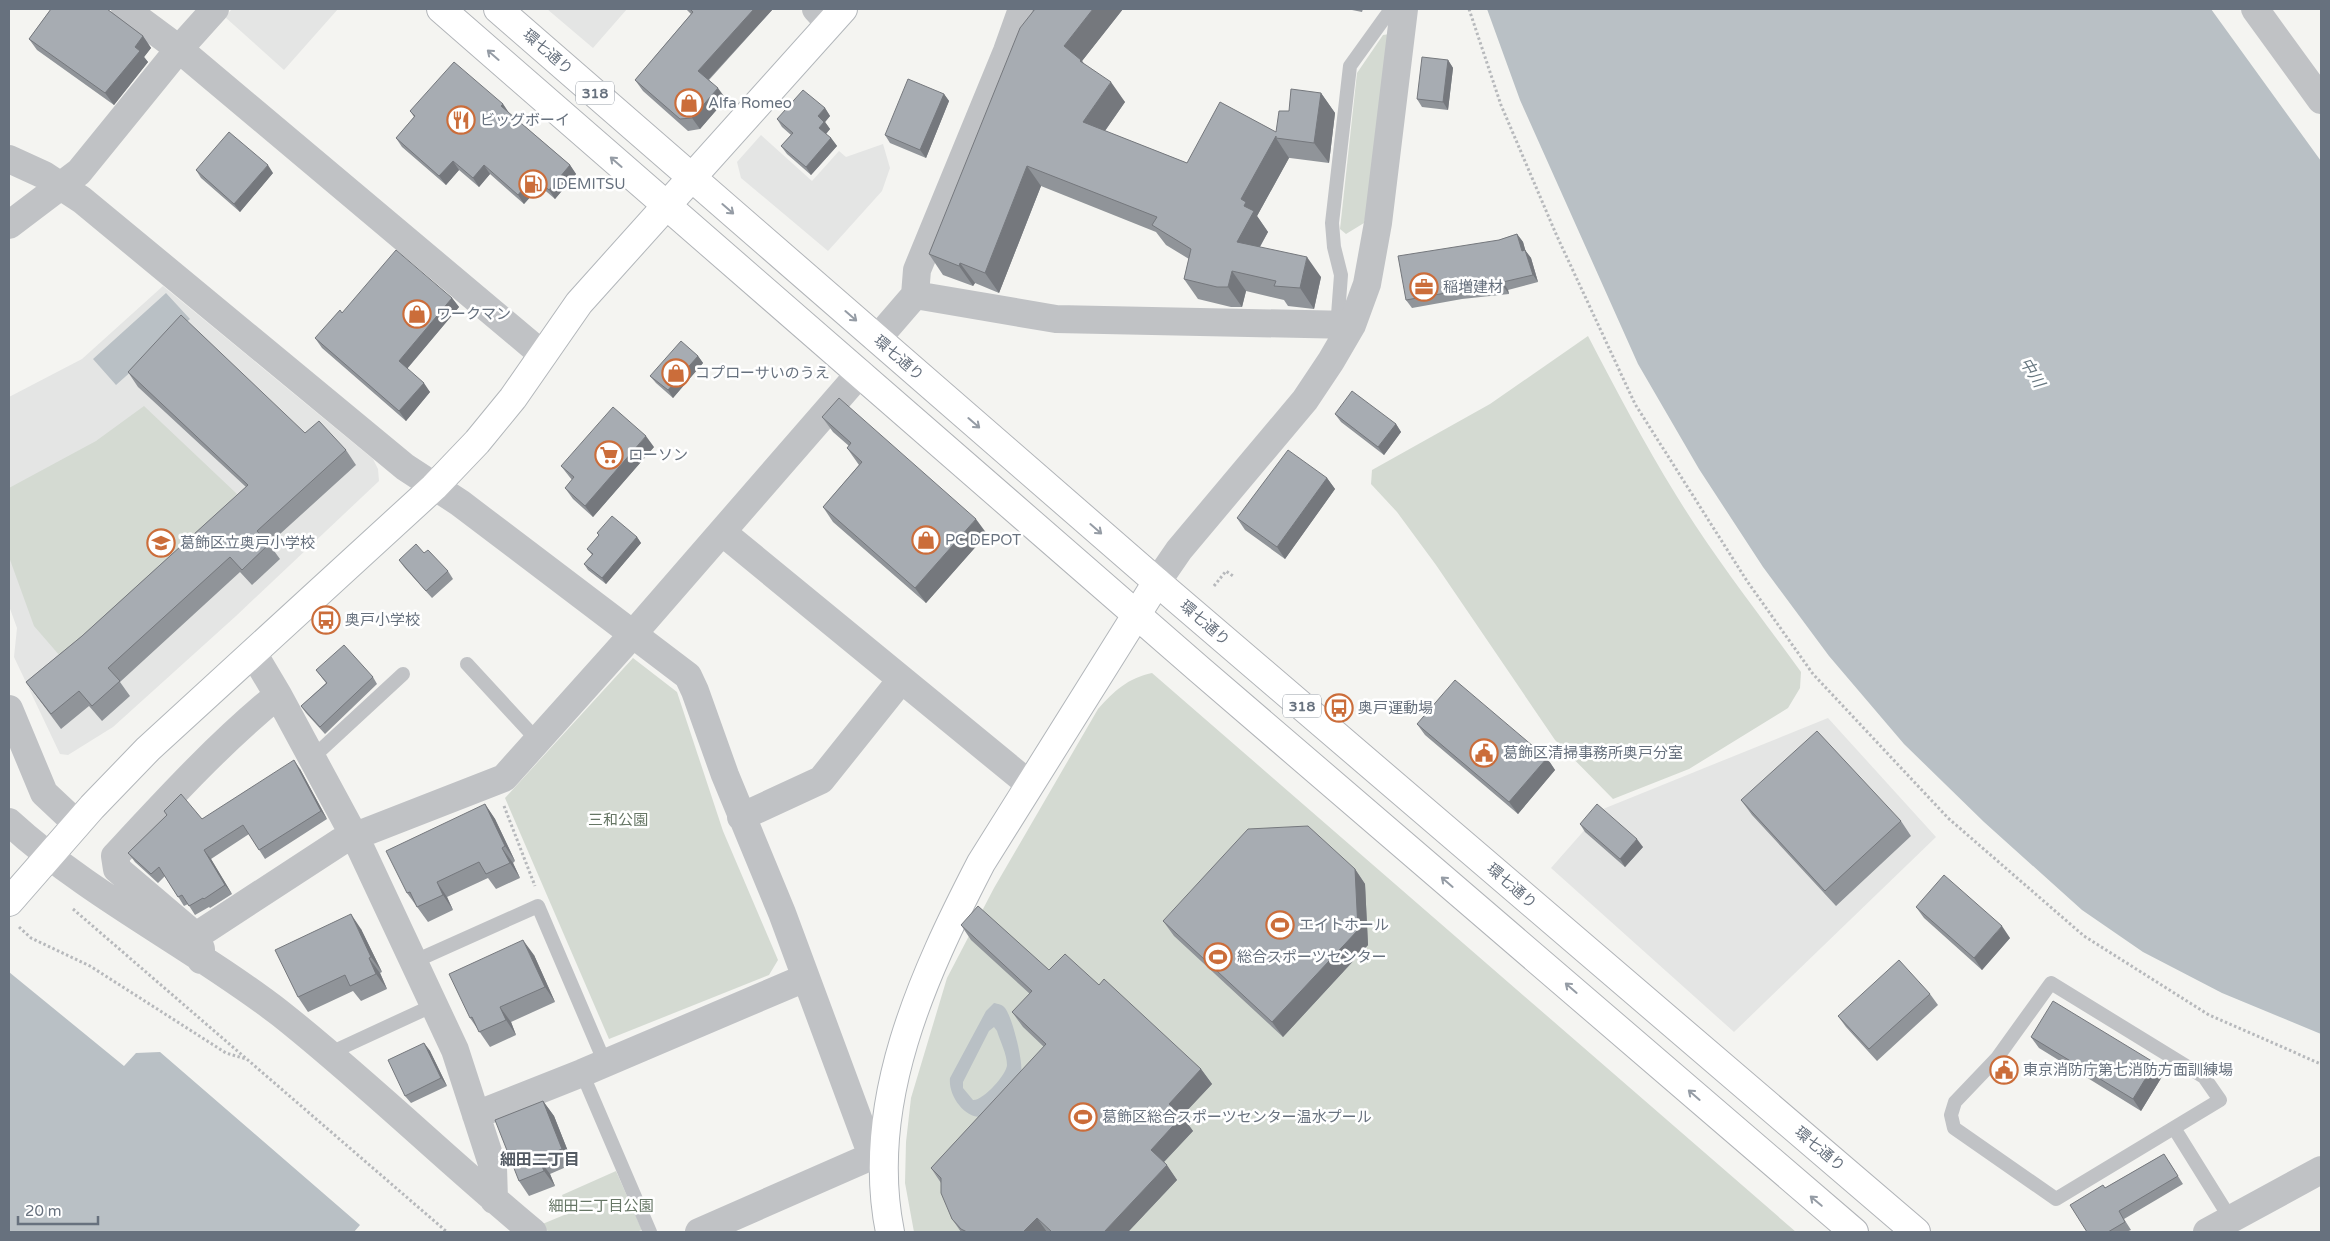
<svg xmlns="http://www.w3.org/2000/svg" width="2330" height="1241" font-family="'Varela Round','Noto Sans JP',sans-serif">
<style>
.built{fill:#e4e5e4}
.green{fill:#d4dad2}
.water{fill:#b9c0c5;fill-rule:evenodd}
.lines{fill:none;stroke-linecap:round;stroke-linejoin:round}
.secondary-casing{stroke:#b2b6ba;stroke-width:30}
.primary-casing{stroke:#b1b4b8;stroke-width:30}
.path{stroke:#b7b9bc;stroke-width:3;stroke-dasharray:2.5 2.5;stroke-linecap:butt}
.lane{stroke:#c0c2c5;stroke-width:14}
.street{stroke:#c0c2c5;stroke-width:28}
.secondary{stroke:#fff;stroke-width:28}
.primary{stroke:#fff;stroke-width:28}
.wall{fill:#909499}
.shaded-wall{fill:#75787d}
.building{fill:#a7acb2;stroke:#75787d}
.oneway{stroke:#959ca5}
.labels{text-anchor:middle;stroke-width:5;stroke-linejoin:round;paint-order:stroke}
.shield{fill:#fff;stroke:#959ca5;stroke-width:1}
.shield-label{font-size:14px;font-weight:bold;fill:#67717e}
.street-label{font-size:15px;fill:#67717e;stroke:#fff}
.poi-label{font-size:15px;fill:#67717e;stroke:#fff;text-anchor:start}
.park-label{font-size:15px;fill:#667665;stroke:#fff}
.water-label{font-size:16px;font-style:italic;fill:#687881;stroke:#fff}
.neighbourhood-label{font-size:16px;font-weight:bold;fill:#545b64;stroke:#fff}
</style>
<rect width="100%" height="100%" fill="#f4f4f1"/>
<path class="built" d="M232,9H338L284,70L225,17Z
M547,9H627L593,48Z
M761,135L812,181L839,151L846,157L883,144L890,168L882,191L828,251L741,178L737,162Z
M163,286L373,459L378,469L379,481L236,616L113,727L68,755L60,754L14,657L17,628L9,606V397L82,359Z
M1828,718L1936,837L1734,1032L1551,868L1603,809Z"/>
<path class="green" d="M1390,34L1368,207L1364,223L1346,234L1340,229L1357,73L1383,35Z
M1588,336C1616,390 1644,443 1676,495C1714,557 1759,614 1801,672L1800,688L1788,708L1689,769L1613,799L1555,740L1436,565L1397,512L1371,484L1372,470L1490,404Z
M144,406L237,494L114,612L60,656L34,626L9,557V488L96,441Z
M633,658L677,692L723,831L778,960L769,975L609,1039L505,798Z
M1152,673L1796,1232H914L905,1183L906,1142L911,1098L947,978L994,888L1098,709C1114,691 1128,678 1152,673Z
M616,1171L642,1230L636,1232H549L540,1225L569,1213L562,1195Z"/>
<path class="water" d="M1487,9H2211L2321,161V1034L2222,993L2143,952L2082,910L1984,822L1904,744L1829,656L1763,567L1699,469L1638,364L1520,100Z
M166,293L190,319L116,385L93,359Z
M9,972L124,1066L136,1053L160,1052L360,1225L354,1232H9Z
M994,1003C998,1004 1002,1004 1005,1008C1012,1016 1024,1064 1021,1074L982,1117C964,1118 948,1095 950,1078L986,1011ZM994,1027L997,1031C1000,1041 1007,1054 1007,1065C1007,1074 983,1101 973,1100L963,1088V1082L989,1031Z"/>
<g class="lines">
<g class="secondary-casing">
<path id="secondary" d="M9,902L92,807L148,749L434,487L477,442L513,398L579,303L843,9
M890,1232C864,1103 923,975 981,863L1157,582"/>
</g>
<g class="primary-casing">
<path id="primary" d="M441,9L1200,670L1854,1232
M498,9L1157,582L1916,1232"/>
</g>
<path class="path" d="M1469,9L1501,105L1556,234L1635,404L1747,581L1813,674L1948,818L2084,936L2209,1015L2321,1064
M1214,586L1226,571L1233,576
M504,806L535,886
M73,909L447,1232
M19,927L31,938L90,966L226,1053L246,1059"/>
<path class="lane" d="M1337,328L1341,275L1334,247L1332,223L1350,66L1391,9
M467,664L538,741
M312,758L403,674
M413,962L538,906L605,1063
M2051,983L2204,1077L2220,1100L2056,1199L1954,1128L1951,1115L1955,1102L1997,1058Z
M328,1054L434,1005
M582,1073L650,1232
M2174,1128L2230,1218"/>
<path class="street" d="M125,9L179,49L543,355
M816,9L829,23
M2255,9L2321,100
M9,159L44,175L82,200L405,467L460,503L688,676L695,691L725,775L782,913L872,1156
M9,225L79,172L179,49L215,9
M915,295L1056,319L1352,325
M877,339L915,295L917,270L1007,51L1022,9
M722,532L1029,784
M1157,582L1179,550L1305,400L1331,361L1352,325L1367,284L1378,223L1404,9
M253,653L278,695L359,845L455,1050L493,1167L494,1200
M9,709L44,793L77,824
M741,817L821,780L901,680
M9,822C91,897 193,946 281,1014C368,1083 447,1161 533,1232
M191,932L117,869L115,856C167,800 219,743 278,695
M201,960V949L196,936L340,842L504,778L633,634L860,373
M476,1115L582,1073L805,978
M699,1232L872,1156H883
M2207,1232L2321,1170"/>
<use href="#secondary" class="secondary"/>
<use href="#primary" class="primary"/>
</g>
<path class="wall" d="M51,9H108L110,12L143,36L151,48L144,57L148,62L114,105L37,50L29,39Z
M686,9H773L709,80L726,99L700,129L688,131L643,91L635,80L691,14Z
M1032,9H1123L1082,61L1084,64L1125,102L1105,131L1187,163L1276,132L1289,111L1321,93L1335,113L1329,163L1290,158H1289L1257,216L1268,232L1260,247L1321,277L1314,309L1288,306L1284,300L1246,291L1242,307H1231L1198,299L1184,279L1189,259L1166,245L1156,232L1041,186L999,293L975,283L973,286L943,275L929,254L1033,11Z
M1347,9H1363L1362,12Z
M1448,60L1453,68L1448,110L1422,107L1417,99Z
M944,94L949,101L926,158L890,143L885,135Z
M503,104L509,113L570,165L576,174L555,199L540,186L524,204L490,174L479,187L459,170L446,185L402,147L396,138L414,117L410,111Z
M825,108L830,116L825,122L830,129L826,134L831,138L837,146L811,175L787,154L781,146L791,135L782,127L777,119Z
M196,170L273,173L240,212L201,178Z
M1517,234L1523,242L1525,250L1531,258L1538,282L1508,290L1509,294L1462,299L1412,308L1406,300L1499,240Z
M452,298L459,307L407,369L430,392L406,421L322,348L315,338L342,313Z
M698,356L703,363L673,398L656,383L650,376Z
M128,372L305,433L346,450L356,465L269,544L280,559L252,585L240,572L120,682L130,696L102,721L89,706L61,729L26,682L82,636L246,487L138,387Z
M1335,414L1396,424L1401,432L1384,455L1341,422Z
M822,417L987,534L926,603L833,522L823,507L859,465L847,448L849,446L833,432Z
M654,447L593,517L573,499L565,488L572,480L561,466Z
M1327,478L1335,489L1285,559L1245,530L1237,518Z
M597,533L637,537L641,543L606,584L588,570L584,564L592,555L587,549L599,535Z
M424,553L448,571L453,579L432,598L404,567L399,560Z
M316,670L373,677L377,684L325,734L306,713L301,706L326,683Z
M1417,724L1547,758L1555,770L1518,814L1425,735Z
M300,769L327,819L265,859L249,834L211,859L232,894L210,908L209,907L195,915L188,904L184,906L165,876L158,883L135,862L128,853L167,815L164,811L202,819Z
M1741,800L1901,821L1911,836L1836,906L1752,815Z
M485,804L495,819L515,861L513,863L520,878L496,889L488,878L447,897L453,910L428,922L407,893Z
M1580,824L1643,847L1625,867L1585,832Z
M1355,869L1365,884L1368,945L1283,1037L1174,936L1163,921Z
M1916,907L2010,938L1982,970L1924,918Z
M961,925L1049,970L1099,985L1201,1069L1212,1084L1182,1116L1193,1131L1164,1162L1177,1180L1128,1232H961L952,1219L941,1183L931,1168L1044,1047L1023,1027L1012,1012L1030,994L971,940Z
M361,929L382,972L380,973L387,989L361,1001L353,991L308,1012L298,997Z
M534,955L555,1002L511,1022L516,1035L490,1047L470,1018Z
M1930,994L1938,1005L1877,1061L1846,1027L1838,1016Z
M2031,1037L2155,1063L2163,1075L2141,1111L2039,1048Z
M424,1043L430,1051L447,1086L411,1103L405,1096Z
M543,1101L554,1116L573,1164L550,1174L555,1186L529,1196L519,1181Z
M2164,1154L2183,1184L2124,1219L2131,1230L2126,1232H2087L2105,1188Z"/>
<path class="shaded-wall" d="M754,9H773L706,82L698,71Z
M1093,9H1123L1082,61L1096,80L1064,46Z
M143,36L151,48L144,57L148,62L114,105L105,93L135,47Z
M1448,60L1453,68L1448,110L1443,102Z
M1111,82L1125,102L1097,142L1083,122Z
M718,88L726,99L700,129L692,118Z
M1321,93L1335,113L1329,163L1314,143Z
M944,94L949,101L926,158L920,150Z
M503,104L509,113L501,106Z
M825,108L830,116L825,122L830,129L825,135L819,128L818,116Z
M1276,136V138L1289,158L1257,216L1268,232L1251,262L1237,242L1244,206L1241,199Z
M831,138L837,146L811,175L806,167Z
M453,161L459,170L446,185L439,176Z
M268,165L273,173L240,212L234,204Z
M484,165L490,174L479,187L473,178Z
M570,165L576,174L555,199L549,190Z
M1027,166L1041,186L999,293L985,273Z
M533,176L540,186L524,204L518,195Z
M1517,234L1523,242L1528,259L1522,251Z
M1525,250L1531,258L1538,282L1533,275Z
M1307,257L1321,277L1314,309L1300,288Z
M960,263L975,283L973,286L959,266Z
M1232,271L1246,291L1242,307L1228,287Z
M1503,282L1508,290L1509,294L1503,286Z
M452,298L459,307L405,371L399,361Z
M698,356L703,363L673,398L668,390Z
M424,383L430,392L406,421L399,411Z
M1396,424L1401,432L1384,455L1378,447Z
M646,436L654,447L593,517L585,506Z
M1327,478L1335,489L1285,559L1277,547Z
M976,519L987,534L926,603L915,588Z
M637,537L641,543L606,584L602,578Z
M1547,758L1555,770L1518,814L1509,802Z
M294,760L300,769L327,819L321,811Z
M485,804L495,819L515,861L505,846Z
M1637,839L1643,847L1625,867L1620,859Z
M502,848L513,863L520,878L510,863Z
M204,850L211,859L232,894L225,885Z
M1355,869L1365,884L1368,945L1283,1037L1272,1022Z
M437,882L447,897L453,910L443,895Z
M351,914L361,929L382,972L371,957Z
M2002,926L2010,938L1982,970L1974,958Z
M523,940L534,955L555,1002L545,987Z
M369,958L380,973L387,989L376,974Z
M500,1007L511,1022L516,1035L506,1020Z
M424,1043L430,1051L447,1086L441,1078Z
M2155,1063L2163,1075L2141,1111L2133,1099Z
M1201,1069L1212,1084L1179,1119L1169,1104Z
M543,1101L554,1116L573,1164L562,1149Z
M1182,1116L1193,1131L1161,1165L1151,1150Z
M539,1159L550,1174L555,1186L544,1171Z
M1167,1165L1177,1180L1128,1232H1104Z
M1037,1218L1047,1232H1023Z"/>
<path class="building" d="M51,9H107L143,36L135,47L140,51L105,93L29,39Z
M690,9H754L698,71L718,88L692,118L680,119L635,80L693,12Z
M1035,9H1093L1064,46L1081,60L1080,61L1111,82L1083,122L1187,163L1220,102L1276,132L1279,111H1289L1291,89L1321,93L1314,143L1276,138V136L1241,199L1246,202L1244,206L1254,211L1237,242L1307,257L1300,288L1274,286L1276,281L1232,271L1228,287H1217L1184,279L1191,249L1152,225L1157,217L1027,166L985,273L960,263L959,266L929,254L1020,28Z
M1422,57L1448,60L1443,102L1417,99Z
M454,62L503,104L501,106L570,165L549,190L533,176L518,195L484,165L473,178L453,161L439,176L396,138L415,116L410,111Z
M908,79L944,94L920,150L885,135Z
M803,90L825,108L818,116L824,122L819,128L831,138L806,167L781,146L793,133L777,119Z
M229,132L268,165L234,204L196,170Z
M1517,234L1522,251L1525,250L1533,275L1503,282V286L1457,291L1406,300L1398,256L1499,240Z
M396,250L452,298L399,361L424,383L399,411L315,338L340,310L342,313Z
M181,315L305,433L319,421L346,450L257,531L269,544L242,570L230,557L108,668L120,681L92,706L79,691L51,714L26,682L82,636L248,485L128,372Z
M681,341L698,356L668,390L650,376Z
M1352,391L1396,424L1378,447L1335,414Z
M839,398L976,519L915,588L823,507L862,462L847,448L851,443L822,417Z
M613,407L646,436L585,506L565,488L574,477L561,466Z
M1288,450L1327,478L1277,547L1237,518Z
M612,516L637,537L602,578L584,564L593,554L587,549L599,535L597,533Z
M416,544L424,553L428,550L448,571L426,591L399,560Z
M344,645L373,677L320,727L301,706L327,683L316,670Z
M1455,680L1547,758L1509,802L1417,724Z
M1817,731L1901,821L1825,891L1741,800Z
M294,760L321,811L259,850L243,825L204,850L225,885L204,899L203,898L189,906L182,895L178,897L159,867L151,874L128,853L167,815L164,811L181,794L202,819Z
M485,804L505,846L502,848L510,863L486,874L479,862L437,882L443,895L417,907L410,892L407,893L386,851Z
M1597,804L1637,839L1620,859L1580,824Z
M1308,826L1355,869L1358,930L1272,1022L1163,921L1248,829Z
M1944,875L2002,926L1974,958L1916,907Z
M978,906L1049,970L1065,954L1099,985L1104,979L1201,1069L1169,1104L1182,1116L1151,1150L1167,1165L1104,1232H1052L1037,1218L1023,1232H967L961,1229L952,1219L941,1193V1178L931,1168L1046,1044L1012,1012L1032,991L961,925Z
M351,914L371,957L369,958L376,974L350,986L345,975L298,997L275,950Z
M523,940L545,987L500,1007L506,1020L479,1032L472,1017L470,1018L449,974Z
M1899,960L1930,994L1869,1049L1838,1016Z
M2053,1001L2155,1063L2133,1099L2031,1037Z
M424,1043L441,1078L405,1096L388,1060Z
M543,1101L562,1149L539,1159L544,1171L519,1181L495,1120Z
M2164,1154L2178,1176L2119,1211L2125,1222L2108,1232H2087L2070,1205L2103,1185L2105,1188Z"/>
<defs><path id="oneway-shaft" d="M-6 0H5M1.5-3L5.5 0L1.5 3" fill="none" stroke-width="1.6" stroke-linecap="round" stroke-linejoin="round" transform="scale(1.25)"/></defs>
<g class="oneway">
<use href="#oneway-shaft" transform="translate(493 55) rotate(-139)"/>
<use href="#oneway-shaft" transform="translate(616 162) rotate(-139)"/>
<use href="#oneway-shaft" transform="translate(728 209) rotate(41)"/>
<use href="#oneway-shaft" transform="translate(851 316) rotate(41)"/>
<use href="#oneway-shaft" transform="translate(974 423) rotate(41)"/>
<use href="#oneway-shaft" transform="translate(1096 529) rotate(41)"/>
<use href="#oneway-shaft" transform="translate(1447 882) rotate(-139)"/>
<use href="#oneway-shaft" transform="translate(1571 988) rotate(-139)"/>
<use href="#oneway-shaft" transform="translate(1694 1095) rotate(-139)"/>
<use href="#oneway-shaft" transform="translate(1816 1201) rotate(-140)"/>
</g>
<defs>
<g id="shop-ring" transform="scale(1.4375)"><circle r="9.5" fill="#fff" stroke="#cb6d3a" stroke-width="1.5"/><path d="M-5-2.5h2.3a2.7 3.5 0 0 1 5.4 0H5L5.5 6h-11ZM-1.5-2.5h3a1.5 2.3 0 0 0-3 0Z" fill="#cb6d3a"/></g>
<g id="restaurant-ring" transform="scale(1.4375)"><circle r="9.5" fill="#fff" stroke="#cb6d3a" stroke-width="1.5"/><path d="M-5-6h1v4h1v-4h1v4h1v-4h1v5L-1.5 .5V6h-2V.5L-5-1ZM5-6V6H3V1.5H1.5Q1.5-4 5-6Z" fill="#cb6d3a"/></g>
<g id="fuel-ring" transform="scale(1.4375)"><circle r="9.5" fill="#fff" stroke="#cb6d3a" stroke-width="1.5"/><path d="M-5.5-6h7V0h2V4h1.3V-2.5L3-4.5l.8-.8L6-3V5H2.5V1h-1V6h-7ZM-4.2-4.7v3.2H.2V-4.7Z" fill="#cb6d3a"/></g>
<g id="office-ring" transform="scale(1.4375)"><circle r="9.5" fill="#fff" stroke="#cb6d3a" stroke-width="1.5"/><path d="M-6-3h4V-5.5h4V-3h4V5H-6ZM-1-4.5V-3h2v-1.5ZM-6 0V1H6V0Z" fill="#cb6d3a"/></g>
<g id="supermarket-ring" transform="scale(1.4375)"><circle r="9.5" fill="#fff" stroke="#cb6d3a" stroke-width="1.5"/><path d="M-6-5.5h2.5l.6 2H6L4.5 2H-2.5L-4.4-4H-6ZM-1.5 3.2a1.3 1.3 0 1 0 .1 0ZM3 3.2a1.3 1.3 0 1 0 .1 0Z" fill="#cb6d3a"/></g>
<g id="school-ring" transform="scale(1.4375)"><circle r="9.5" fill="#fff" stroke="#cb6d3a" stroke-width="1.5"/><path d="M0-5L7-2L0 1L-7-2ZM-4 1L0 2.5L4 1V4Q0 6-4 4Z" fill="#cb6d3a"/></g>
<g id="bus-ring" transform="scale(1.4375)"><circle r="9.5" fill="#fff" stroke="#cb6d3a" stroke-width="1.5"/><path d="M-5-6H5V4H4V6H2V4H-2V6H-4V4H-5ZM-3.5-4V0h7V-4ZM-3.5 1.2v1.5H-2V1.2ZM2 1.2v1.5H3.5V1.2Z" fill="#cb6d3a"/></g>
<g id="civic-ring" transform="scale(1.4375)"><circle r="9.5" fill="#fff" stroke="#cb6d3a" stroke-width="1.5"/><path d="M-.6-6.5H3V-4.5H.6V-3L4-1V1h2V6H-6V1h2V-1L-.6-3ZM-1.2 2.5V6h2.4V2.5Z" fill="#cb6d3a"/></g>
<g id="stadium-ring" transform="scale(1.4375)"><circle r="9.5" fill="#fff" stroke="#cb6d3a" stroke-width="1.5"/><path d="M0-5a6.5 5 0 1 0 0 10a6.5 5 0 1 0 0-10ZM-3.5-1.8h7v3.6h-7Z" fill="#cb6d3a"/></g>
</defs>
<g fill-rule="evenodd">
<use href="#shop-ring" x="689" y="103"/>
<use href="#restaurant-ring" x="461" y="120"/>
<use href="#fuel-ring" x="533" y="184"/>
<use href="#office-ring" x="1424" y="287"/>
<use href="#shop-ring" x="417" y="314"/>
<use href="#shop-ring" x="676" y="373"/>
<use href="#supermarket-ring" x="609" y="455"/>
<use href="#shop-ring" x="926" y="540"/>
<use href="#school-ring" x="161" y="543"/>
<use href="#bus-ring" x="326" y="620"/>
<use href="#bus-ring" x="1339" y="708"/>
<use href="#civic-ring" x="1484" y="753"/>
<use href="#stadium-ring" x="1280" y="925"/>
<use href="#stadium-ring" x="1218" y="957"/>
<use href="#civic-ring" x="2004" y="1070"/>
<use href="#stadium-ring" x="1083" y="1117"/>
</g>
<g class="labels">
<g class="shield">
<rect x="576" y="81.5" width="38" height="23" rx="4"/>
<rect x="1283" y="694.5" width="38" height="23" rx="4"/>
</g>
<g class="shield-label">
<text x="595" y="98">318</text>
<text x="1302" y="711">318</text>
</g>
<g class="street-label">
<text transform="translate(548 52) rotate(41)" y="5">環七通り</text>
<text transform="translate(899 358) rotate(41)" y="5">環七通り</text>
<text transform="translate(1205 623) rotate(41)" y="5">環七通り</text>
<text transform="translate(1512 886) rotate(41)" y="5">環七通り</text>
<text transform="translate(1820 1149) rotate(40)" y="5">環七通り</text>
</g>
<g class="poi-label">
<text x="708" y="108">Alfa Romeo</text>
<text x="480" y="125">ビッグボーイ</text>
<text x="552" y="189">IDEMITSU</text>
<text x="1443" y="292">稲増建材</text>
<text x="436" y="319">ワークマン</text>
<text x="695" y="378">コプローサいのうえ</text>
<text x="628" y="460">ローソン</text>
<text x="945" y="545">PC DEPOT</text>
<text x="180" y="548">葛飾区立奥戸小学校</text>
<text x="345" y="625">奥戸小学校</text>
<text x="1358" y="713">奥戸運動場</text>
<text x="1503" y="758">葛飾区清掃事務所奥戸分室</text>
<text x="1299" y="930">エイトホール</text>
<text x="1237" y="962">総合スポーツセンター</text>
<text x="2023" y="1075">東京消防庁第七消防方面訓練場</text>
<text x="1102" y="1122">葛飾区総合スポーツセンター温水プール</text>
</g>
<g class="park-label">
<text x="618" y="825">三和公園</text>
<text x="601" y="1211">細田二丁目公園</text>
</g>
<g class="water-label">
<text transform="translate(2033 372) rotate(59)" y="6">中川</text>
</g>
<g class="neighbourhood-label">
<text x="540" y="1165">細田二丁目</text>
</g>
</g>
<rect width="2330" height="1241" fill="none" stroke="#67717e" stroke-width="20"/>
<path d="M18 1216v8h80v-8" fill="none" stroke="#67717e" stroke-width="2.5"/>
<text x="25" y="1216" font-size="15" fill="#67717e" stroke="#ffffff" stroke-width="4" paint-order="stroke">20 m</text>
</svg>
